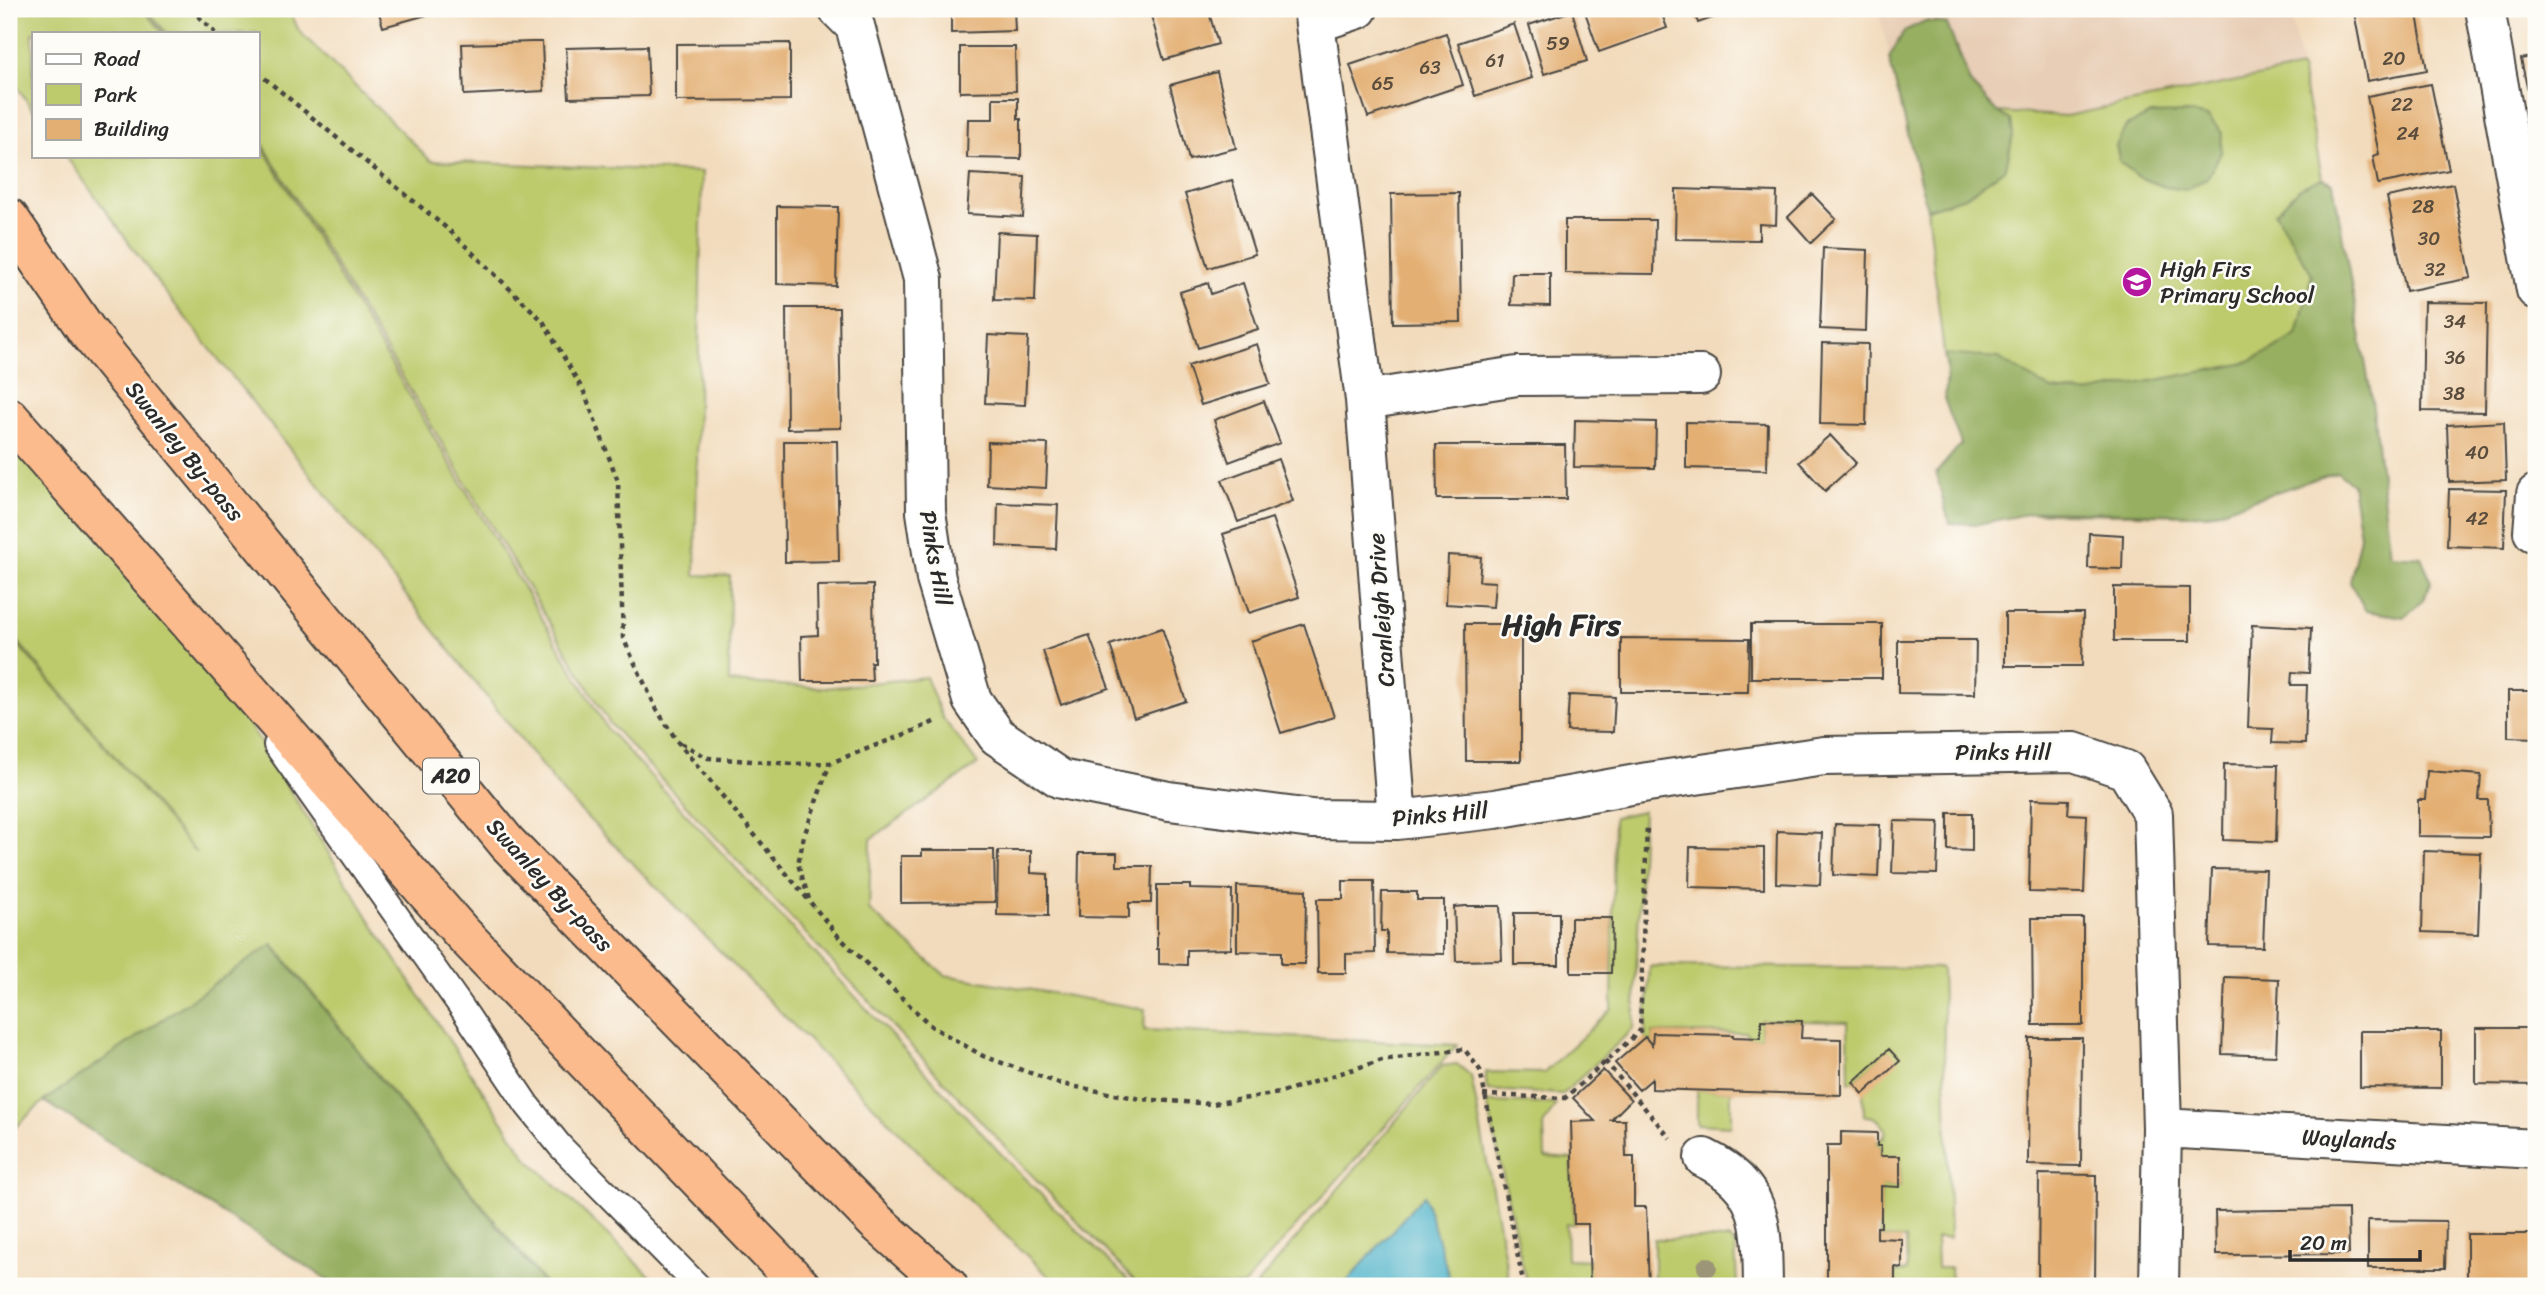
<svg xmlns="http://www.w3.org/2000/svg" width="2545" height="1295" font-family="Sriracha,sans-serif">
<style>
.built{fill:#e8ceb6}
.green{fill:#bdcb6d;stroke:#747b4c;stroke-width:2}
.forest{fill:#96af60;stroke:#606d46;stroke-width:2}
.water{fill:#49b0c8;stroke:#3a6e7a;stroke-width:2}
.building{fill:#e3af72}
.lines{fill:none;stroke-linecap:round;stroke-linejoin:round}
.service-casing{stroke:#494541;stroke-width:28}
.minor-casing{stroke:#494541;stroke-width:42}
.trunk-casing{stroke:#494541;stroke-width:42}
.path{stroke:#494541;stroke-width:4.5;stroke-dasharray:5 5;stroke-linecap:butt}
.service{stroke:#fff;stroke-width:24}
.minor{stroke:#fff;stroke-width:38}
.trunk{stroke:#fbbb8d;stroke-width:38}
.tree{fill:#9d9577}
.labels{text-anchor:middle;stroke-width:5;stroke-linejoin:round;paint-order:stroke}
.number-label{font-size:19px;fill:#594c3d}
.shield{fill:#fdfcf7;stroke:#6a6a68;stroke-width:2}
.shield-label{font-size:21px;font-weight:bold;fill:#2b2b2b}
.poi-label{font-size:23px;fill:#2b2b2b;stroke:#fdfcf7;text-anchor:start}
.street-label{font-size:23px;fill:#2b2b2b;stroke:#fdfcf7}
.district-label{font-size:30px;font-weight:bold;fill:#2b2b2b;stroke:#fdfcf7}
</style>
<rect width="100%" height="100%" fill="#fdfcf7"/>
<filter id="ink" filterUnits="userSpaceOnUse"><feTurbulence type="fractalNoise" baseFrequency=".0143" numOctaves="2"/><feDisplacementMap in="SourceGraphic" scale="14" xChannelSelector="R" yChannelSelector="G"/><feConvolveMatrix kernelMatrix="1 2 1 2 8 2 1 2 1" color-interpolation-filters="sRGB"/></filter>
<filter id="wash" filterUnits="userSpaceOnUse"><feTurbulence type="fractalNoise" baseFrequency=".00686" numOctaves="4" result="noise"/><feDisplacementMap in="SourceGraphic" scale="28" xChannelSelector="R" yChannelSelector="G"/><feGaussianBlur stdDeviation="1.57" result="paint"/><feColorMatrix in="noise" values="0 0 0 0 0 0 0 0 0 0 0 0 0 0 0 0 0 1.4 0 .05"/><feComposite in="paint" operator="in"/></filter>
<g filter="url(#wash)">
<rect width="100%" height="100%" fill="#f2dbbc"/>
<path class="built" d="M1878,9H2290L2322,178L2206,515L1944,354L1927,209Z"/>
<path class="green" d="M9,9H142L164,33H33V110L9,75Z
M145,9H289L299,31L431,161L702,172L695,575L730,576L729,682L826,688L926,677L942,717L978,764L871,839L869,910L945,975L1145,1009L1144,1030L1457,1045L1243,1286H1140L1022,1165L610,724L257,134V33H167Z
M1944,46H1957L1970,83L1997,112L2066,116L2301,68L2322,178L2365,458L2206,515L1975,512L1944,354L1927,209L1889,58Z
M257,138L608,730L1016,1170L1134,1286H1059L941,1174L564,794L161,287L66,156H257Z
M9,422L183,617L378,933L527,1158L661,1286H547L273,944L44,1101L9,1133V634L196,853L9,631Z
M1643,811L1634,1028L1563,1094L1487,1090L1485,1072L1544,1073L1612,1009L1614,817Z
M1650,966L1942,968L1950,1238H1936L1937,1268H1951L1952,1286H1895V1272L1907,1271L1906,1239L1880,1238L1881,1186L1900,1187V1156H1880L1881,1146H1877V1142L1884,1137L1886,1130C1879,1120 1876,1115 1864,1116L1863,1094L1889,1050L1853,1082H1849L1848,1022L1761,1020V1038H1747V1033H1653L1652,1045L1645,1037Z
M1457,1064L1471,1076L1510,1286H1452L1424,1195L1343,1286H1256L1442,1066Z
M1697,1090L1731,1091V1126L1697,1124Z
M1487,1102L1556,1104L1544,1124L1545,1157L1572,1159L1574,1224H1566L1567,1259L1590,1260V1286H1527Z
M1654,1239H1729L1735,1245L1737,1285L1654,1286Z"/>
<path class="forest" d="M1925,21L1947,24L1970,83L1997,112L2011,120L2013,135L2006,168L1965,197L1927,209L1889,58L1904,31Z
M2188,113L2208,117L2222,133L2221,153L2207,178L2186,190L2165,187L2139,177L2120,162L2116,146L2126,126L2151,114Z
M2322,178L2333,183L2372,400L2390,555L2421,557L2432,582L2422,601L2404,617L2366,611L2350,582L2360,536L2352,484L2337,472L2206,515L2041,511L1978,524L1949,523L1936,473L1961,444L1945,401L1947,368L1944,354L1998,358L2052,390L2086,393L2242,364L2269,352L2297,335L2312,274L2275,213L2300,188Z
M272,944L546,1286H338L44,1101Z"/>
<path class="water" d="M1424,1195L1452,1286H1343Z"/>
<g id="blocks">
<path class="building" d="M378,9H433L434,13L383,27Z
M951,9H1014L1015,31L951,33Z
M1149,9H1208L1218,44L1164,60Z
M1584,9H1660L1667,28L1599,52Z
M1693,9H1738L1698,23Z
M2373,9H2416L2427,70L2367,81L2354,12Z
M1572,11L1587,61L1544,74L1529,25Z
M1514,24L1532,78L1475,96L1458,43Z
M1446,33L1463,85L1368,117L1350,65Z
M532,42H542L544,91L464,95L462,44Z
M790,43V100L676,101V44Z
M647,46L649,96L569,98L566,48Z
M960,47H1015L1016,91L960,92Z
M2536,56V114L2533,115L2521,59Z
M1217,72L1236,148L1189,160L1170,85Z
M2431,84L2449,170L2378,184L2373,156L2379,154L2367,96Z
M993,98H1018V119H1021V159L967,158L968,119H993Z
M970,174L1025,177L1023,217L967,214Z
M1232,180L1255,254L1208,268L1185,194Z
M2453,184L2471,278L2406,291L2387,197Z
M1676,189L1777,192L1776,225L1759,224V240L1675,239Z
M1459,193L1461,322L1393,323L1391,194Z
M1812,194L1836,219L1811,243L1788,217Z
M777,206L838,207L836,286L777,284Z
M1565,220H1655L1654,274L1565,273Z
M997,232L1037,234L1035,301L994,300Z
M1823,248L1868,250L1866,331L1820,329Z
M1512,273H1550V306L1511,305Z
M1208,283L1211,294L1243,283L1258,329L1198,348L1180,292Z
M2424,302L2487,303L2485,412L2422,411Z
M786,308H839L841,428L787,429Z
M988,335L1028,337L1025,405L985,403Z
M1822,343L1868,344L1866,425L1820,424Z
M1257,344L1270,384L1201,405L1188,366Z
M1264,401L1280,443L1229,462L1214,420Z
M1575,420L1656,422L1655,468L1574,467Z
M1686,422L1768,424L1767,470L1686,468Z
M2504,422L2506,480L2449,482L2447,425Z
M1830,435L1856,463L1825,491L1799,462Z
M784,441H837L839,561L785,562Z
M988,442L1048,444L1046,488L987,485Z
M1436,445H1565L1566,499H1437Z
M1278,459L1293,501L1238,522L1222,480Z
M2449,489L2506,490L2504,548L2447,546Z
M998,503L1058,505L1056,549L997,546Z
M1272,518L1299,597L1249,613L1223,534Z
M2089,533L2123,535L2122,569L2088,568Z
M1448,555L1481,557L1479,581L1495,582L1493,607L1446,604Z
M873,585L874,662H871L872,681H802L801,636L818,635L817,586Z
M2114,587L2190,588V641H2114Z
M2005,613H2083L2082,666H2005Z
M1304,624L1334,717L1281,733L1251,641Z
M1465,624H1521V761H1466Z
M1751,624H1882V678H1751Z
M2252,625L2311,628L2309,673L2292,672L2291,685H2307L2305,744L2272,743L2273,729L2248,728Z
M1162,628L1186,701L1134,718L1110,645Z
M1089,635L1109,688L1061,705L1043,651Z
M1621,638L1749,639L1748,692H1621Z
M1898,640H1976L1975,694L1898,693Z
M2508,691H2536V738L2508,737Z
M1569,695L1615,697L1613,732L1567,731Z
M2224,764L2278,765L2276,842L2223,840Z
M2427,771L2481,775L2479,800H2488L2489,837L2418,836V800H2425Z
M2031,799L2069,800L2068,814L2087,815L2084,893L2029,892Z
M1948,813H1972V851L1948,850Z
M1894,821L1939,822L1937,874L1892,873Z
M1835,824L1880,825L1878,877L1833,875Z
M1777,831L1822,833L1820,885L1776,883Z
M1690,847L1764,848V889L1689,887Z
M922,850H994L995,902L901,903V856H922Z
M998,851H1031V873L1048,874V916L997,915Z
M2424,851L2481,853L2478,934L2422,932Z
M1079,853H1117V866H1152L1151,903H1129V918L1078,917Z
M2212,869L2266,870L2263,947L2209,946Z
M1343,881H1374L1375,953L1346,954V973H1318L1317,899H1343Z
M1157,885H1190V889L1232,890L1231,949L1187,950V965L1159,964V949H1157Z
M1237,886L1306,890L1305,964H1281V952L1237,951Z
M1382,892H1417V900H1444V954L1387,953V931H1381Z
M1465,906H1500L1502,960L1456,961L1454,907Z
M1514,913H1559V965H1514Z
M1571,918H1612L1611,973H1571Z
M2032,918H2083V1025H2033Z
M2225,977L2279,979L2276,1056L2222,1054Z
M1761,1020L1802,1021L1801,1038L1841,1039V1095L1652,1089V1079L1639,1090L1615,1063L1645,1037L1652,1045L1653,1033L1733,1035V1037L1761,1038Z
M2476,1028H2536V1085L2476,1084Z
M2360,1031H2441V1088L2360,1087Z
M2029,1038H2082L2081,1166L2028,1165Z
M1889,1049L1900,1061L1863,1094L1853,1082Z
M1603,1070L1631,1100L1611,1120H1625L1626,1157H1634V1207H1646L1649,1286H1590L1588,1224H1574L1571,1122L1595,1121L1573,1098Z
M1841,1132L1877,1133V1146H1881L1880,1156H1900V1187L1881,1186V1227H1877V1238L1902,1239V1268L1895,1267V1286H1827V1145H1841Z
M2039,1174L2096,1175L2095,1286H2038Z
M2348,1209L2349,1254L2216,1255L2215,1211Z
M2368,1220L2446,1221L2445,1268H2368Z
M2467,1234H2536V1286H2467Z"/>
</g>
</g>
<g filter="url(#ink)">
<use href="#blocks" fill-opacity="0" stroke="#494541" stroke-width="2"/>
<g class="lines">
<g class="service-casing">
<path id="service" d="M276,745L462,1008L527,1105L560,1146L698,1286"/>
</g>
<g class="minor-casing">
<path id="minor" d="M838,9L855,26L923,279L926,512L936,579L972,700L997,736L1061,779L1169,801L1312,819L1397,820L1495,809L1648,782L1824,756L2074,752L2126,770L2153,814L2162,1128L2159,1286
M1313,9L1365,400L1397,820
M2485,9L2536,290
M1316,23L1358,9
M1365,400L1517,376L1701,375
M2533,532L2536,494
M2162,1128L2536,1149
M1704,1158C1764,1187 1762,1226 1763,1286"/>
</g>
<g class="trunk-casing">
<path id="trunk" d="M9,218L87,331L507,843L875,1221L948,1286
M9,417L462,933L801,1286"/>
</g>
<path class="path" d="M191,9L215,33
M257,72L450,231L543,321L585,394L618,481L623,638L657,710L677,741L839,937L931,1026L983,1056L1061,1084L1141,1099L1212,1104L1279,1093L1382,1060L1464,1049L1480,1070L1524,1286
M681,743L708,758L793,764L830,763L916,730L936,721
M809,899L798,864L804,836L830,763
M1605,1061L1670,1138
M1483,1095L1565,1098L1640,1031L1647,824"/>
<use href="#service" class="service"/>
<use href="#minor" class="minor"/>
<use href="#trunk" class="trunk"/>
</g>
<circle class="tree" cx="1707" cy="1267" r="10"/>
</g>
<defs>
<g id="school-disc" transform="scale(1.575)"><circle r="9.5" fill="#b5179e" stroke="#fdfcf7"/><path d="M0-5L7-2L0 1L-7-2ZM-4 1L0 2.5L4 1V4Q0 6-4 4Z" fill="#fff"/></g>
</defs>
<g fill-rule="evenodd">
<use href="#school-disc" x="2137" y="282"/>
</g>
<g class="labels">
<g class="number-label">
<text x="1558" y="50">59</text>
<text x="2394" y="65">20</text>
<text x="1495" y="67">61</text>
<text x="1430" y="74">63</text>
<text x="1383" y="90">65</text>
<text x="2402" y="111">22</text>
<text x="2408" y="140">24</text>
<text x="2423" y="213">28</text>
<text x="2429" y="245">30</text>
<text x="2435" y="276">32</text>
<text x="2455" y="328">34</text>
<text x="2455" y="364">36</text>
<text x="2454" y="400">38</text>
<text x="2477" y="459">40</text>
<text x="2477" y="525">42</text>
</g>
<rect class="shield" x="423" y="758.5" width="56" height="35" rx="5"/>
<g class="shield-label">
<text x="451" y="783">A20</text>
</g>
<g class="poi-label">
<text x="2160" y="277">High Firs<tspan x="2160" dy="26">Primary School</tspan></text>
</g>
<g class="street-label">
<text transform="translate(185 451) rotate(51)" y="8">Swanley By-pass</text>
<text transform="translate(936 558) rotate(80)" y="8">Pinks Hill</text>
<text transform="translate(1381 610) rotate(-94)" y="8">Cranleigh Drive</text>
<text x="2003" y="760">Pinks Hill</text>
<text transform="translate(1440 814) rotate(-5)" y="8">Pinks Hill</text>
<text transform="translate(550 885) rotate(47)" y="8">Swanley By-pass</text>
<text transform="translate(2349 1139) rotate(3)" y="8">Waylands</text>
</g>
<g class="district-label">
<text x="1561" y="635">High Firs</text>
</g>
</g>
<rect width="2545" height="1295" fill="none" stroke="#fdfcf7" stroke-width="35"/>
<rect x="32" y="32" width="228" height="126" fill="#fdfcf7" stroke="#a9a8a5" stroke-width="2"/>
<rect x="46" y="54" width="35" height="10" fill="#ffffff" stroke="#a9a8a5" stroke-width="2"/>
<text x="94" y="66" font-size="21" fill="#2b2b2b">Road</text>
<rect x="46" y="84" width="35" height="21" fill="#bdcb6d" stroke="#a9a8a5" stroke-width="2"/>
<text x="94" y="102" font-size="21" fill="#2b2b2b">Park</text>
<rect x="46" y="119" width="35" height="21" fill="#e3af72" stroke="#a9a8a5" stroke-width="2"/>
<text x="94" y="136" font-size="21" fill="#2b2b2b">Building</text>
<path d="M2290 1250v10h130v-10" fill="none" stroke="#2b2b2b" stroke-width="3.5"/>
<text x="2300" y="1250" font-size="21" fill="#2b2b2b" stroke="#fdfcf7" stroke-width="5" paint-order="stroke">20 m</text>
</svg>
